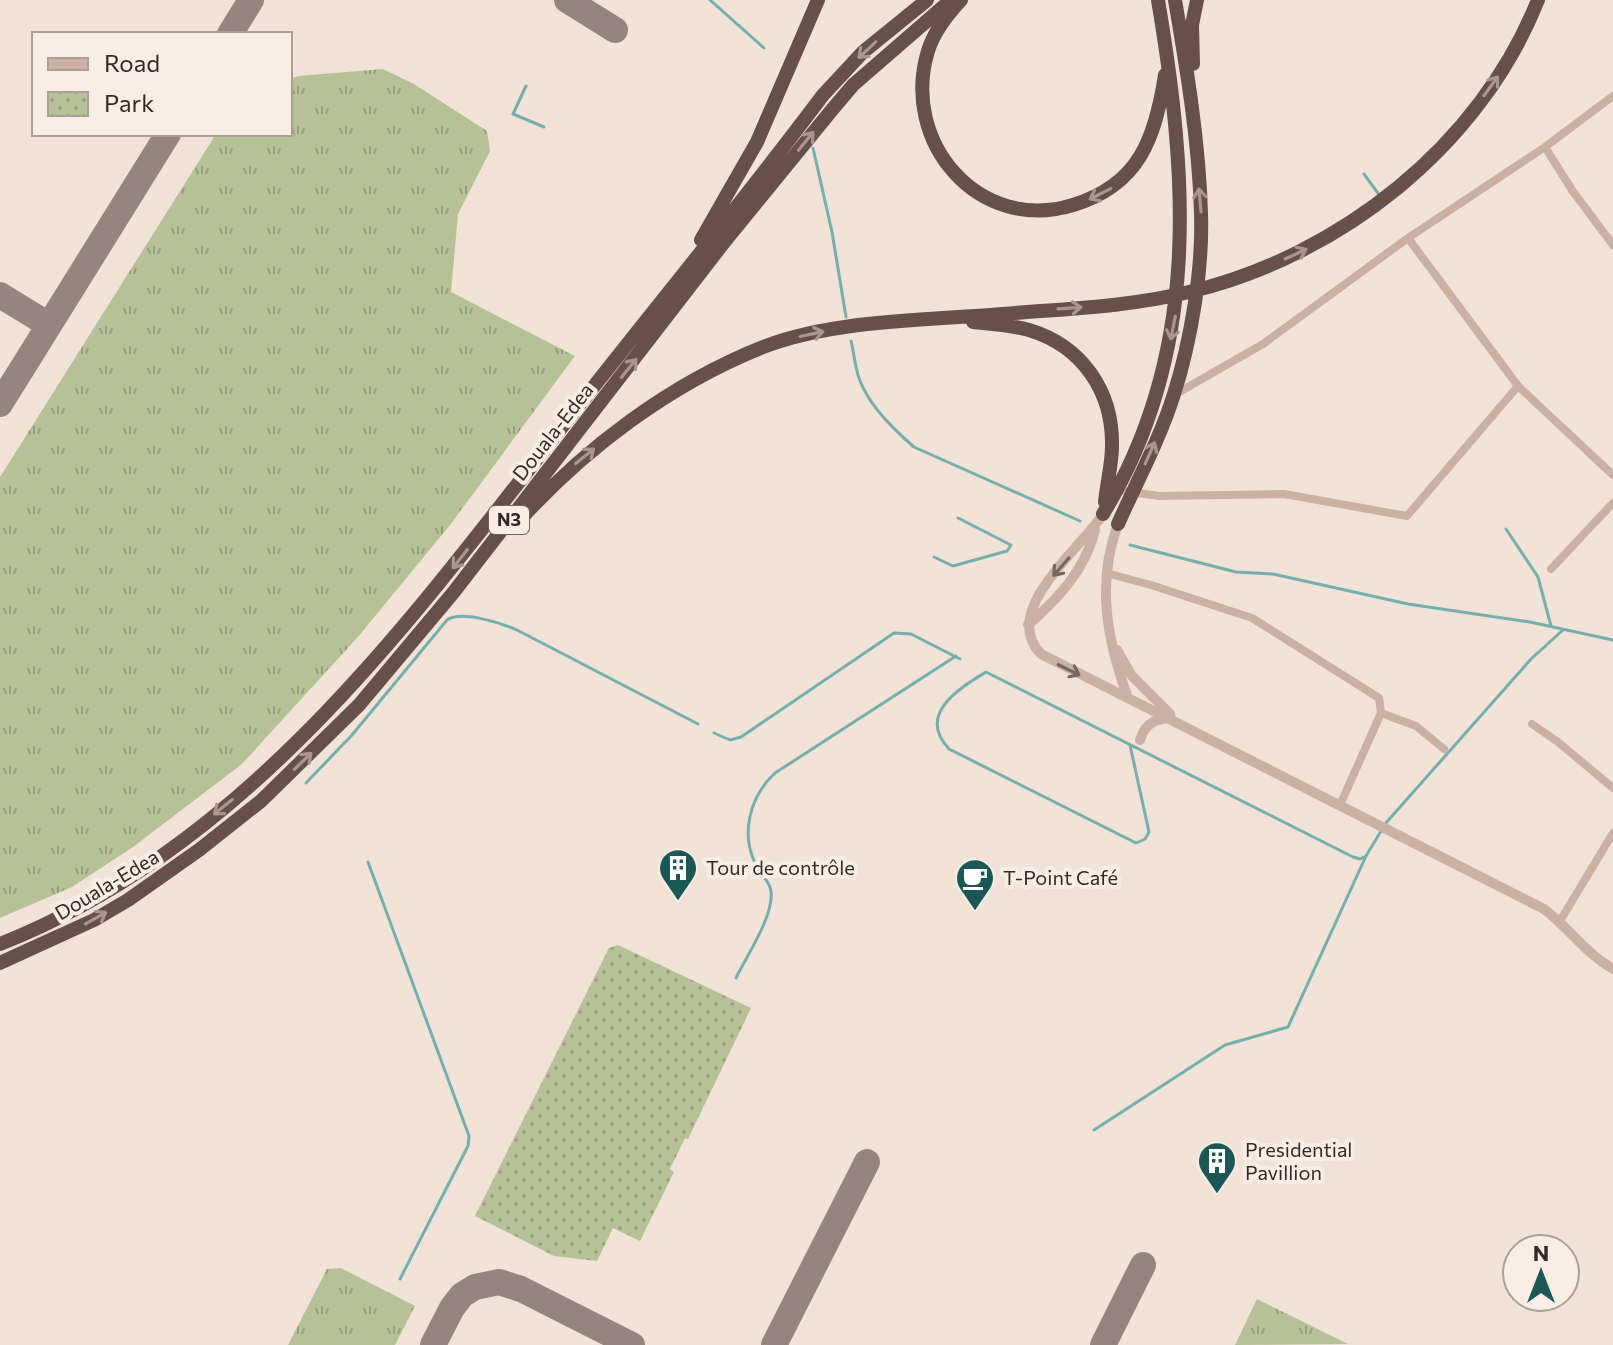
<svg xmlns="http://www.w3.org/2000/svg" width="1613" height="1345" font-family="Commissioner,sans-serif">
<style>
.grass{fill:url(#grass-tufts)}
.park{fill:url(#park-dots)}
.lines{fill:none;stroke-linecap:round;stroke-linejoin:round}
.stream{stroke:#76afac;stroke-width:3}
.taxiway{stroke:#94867f;stroke-width:26}
.minor{stroke:#cab1a3;stroke-width:8}
.tertiary{stroke:#cab1a3;stroke-width:10}
.trunk{stroke:#665049;stroke-width:14}
.oneway{stroke:#a8978f}
.oneway2{stroke:#78665e}
.labels{text-anchor:middle;stroke-width:8;stroke-linejoin:round;paint-order:stroke}
.shield{fill:#f9ede4;stroke:#70645f;stroke-width:2}
.shield-label{font-size:18px;font-weight:bold;fill:#352926}
.street-label{font-size:20px;fill:#352926;stroke:#f9ede4}
.poi-label{font-size:20px;fill:#352926;stroke:#f9ede4;text-anchor:start}
</style>
<defs>
<pattern id="grass-tufts" width="24" height="20" patternUnits="userSpaceOnUse" patternTransform="scale(2)"><rect width="24" height="20" fill="#b7c197"/><path d="M3 7l-1-3M5 7V3M7 7l1-3M15 17l-1-3M17 17v-4M19 17l1-3" fill="none" stroke="#969d7b"/></pattern>
<pattern id="park-dots" width="8" height="8" patternUnits="userSpaceOnUse" patternTransform="scale(2)"><rect width="8" height="8" fill="#b7c197"/><path d="M2 2h.1M6 6h.1" fill="none" stroke="#969d7b" stroke-width="1.8" stroke-linecap="round"/></pattern>
</defs>
<rect width="100%" height="100%" fill="#f2e3d8"/>
<path class="grass" d="M383,69L414,84L487,131L490,151L458,214L451,292L575,356L450,525L357,638L242,764L133,847L72,887L0,918V477L216,134H290V79L298,76Z
M341,1268L415,1306L395,1345H288L327,1269Z
M1257,1299L1348,1344L1235,1345Z"/>
<path class="park" d="M618,945L751,1008L688,1139L685,1138L670,1169L674,1172L640,1241L613,1228L597,1261L554,1256L475,1216L609,948Z"/>
<g class="lines">
<path class="stream" d="M710,0L764,48
M526,86L513,114L544,127
M813,148L832,232L846,317
M1364,174L1380,196
M851,341C854,353 855,367 859,378C868,405 893,429 914,447L1080,521
M1506,529L1538,577L1551,626
M1130,545L1236,572L1273,574L1408,604L1530,622L1613,640
M934,557L953,566L1007,551L1011,545L958,518
M714,733L730,740L741,737L894,633L911,634L960,659
M1130,745L1149,832L1145,839L1136,843L949,749C916,714 960,688 986,672L1353,857L1360,859L1366,856
M306,783L352,735L447,620C461,610 501,623 517,630L698,724
M1385,824L1531,659L1563,630
M368,862L469,1136L468,1146L400,1279
M736,978C747,955 774,916 771,891C770,881 760,874 756,865C740,834 750,796 775,773L956,656
M1094,1130L1225,1045L1288,1027L1366,856L1381,831"/>
<path class="taxiway" d="M567,0L615,30
M230,34L251,0
M0,295L49,325
M0,404L168,134
M433,1345L452,1308L462,1295L475,1287L499,1282L521,1289L632,1345
M774,1345L867,1162
M1103,1345L1143,1265"/>
<path class="minor" d="M1545,147L1572,190L1613,245
M1408,238L1518,386L1613,475
M1174,395L1263,344L1408,238L1545,147L1613,96
M1116,490L1159,496L1284,494L1407,516L1518,386
M1551,569L1613,503
M1106,573L1151,585L1252,618L1379,698L1381,713L1340,805
M1381,713L1416,726L1444,749
M1532,724L1558,742L1613,788
M1560,921L1613,833"/>
<path class="tertiary" d="M1103,514C1080,550 999,611 1041,654L1544,909C1569,928 1585,953 1613,969
M1118,524C1096,584 1107,640 1128,698
M1028,625C1058,598 1085,571 1095,530
M1117,650L1132,676L1170,714
M1140,740C1145,724 1154,719 1171,718"/>
<path class="trunk" d="M961,0C947,15 934,31 928,51C900,142 979,234 1073,205C1139,185 1155,139 1165,75
M1193,64L1192,25L1197,0
M701,240L757,142L818,0
M973,322C991,324 1011,325 1029,330C1082,346 1113,391 1112,446C1112,464 1107,483 1105,502
M1103,514C1201,353 1188,178 1158,0
M518,522C585,448 670,384 763,347C831,321 918,320 990,315C1056,309 1124,308 1189,292C1340,256 1480,146 1538,0
M1118,524C1137,481 1160,439 1174,394C1191,341 1203,269 1201,213C1199,142 1187,70 1175,0
M0,944C252,844 412,618 573,413C656,307 742,203 823,95L863,52L927,0
M0,963L94,920L128,900L199,850L261,801L359,705L453,593L725,241L831,111L853,85L951,0"/>
</g>
<defs><path id="oneway-shaft" d="M-6 0H5M1.5-3L5.5 0L1.5 3" fill="none" stroke-width="1.6" stroke-linecap="round" stroke-linejoin="round" transform="scale(2)"/></defs>
<g class="oneway">
<use href="#oneway-shaft" transform="translate(867 50) rotate(137)"/>
<use href="#oneway-shaft" transform="translate(1491 86) rotate(-54)"/>
<use href="#oneway-shaft" transform="translate(806 141) rotate(-51)"/>
<use href="#oneway-shaft" transform="translate(1100 194) rotate(153)"/>
<use href="#oneway-shaft" transform="translate(1200 200) rotate(-95)"/>
<use href="#oneway-shaft" transform="translate(1296 254) rotate(-25)"/>
<use href="#oneway-shaft" transform="translate(1070 308) rotate(-4)"/>
<use href="#oneway-shaft" transform="translate(1173 328) rotate(101)"/>
<use href="#oneway-shaft" transform="translate(812 334) rotate(-12)"/>
<use href="#oneway-shaft" transform="translate(629 368) rotate(-51)"/>
<use href="#oneway-shaft" transform="translate(1150 453) rotate(-66)"/>
<use href="#oneway-shaft" transform="translate(585 456) rotate(-39)"/>
<use href="#oneway-shaft" transform="translate(460 559) rotate(128)"/>
<use href="#oneway-shaft" transform="translate(303 761) rotate(-44)"/>
<use href="#oneway-shaft" transform="translate(223 807) rotate(141)"/>
<use href="#oneway-shaft" transform="translate(96 918) rotate(-29)"/>
</g>
<g class="oneway2">
<use href="#oneway-shaft" transform="translate(1061 567) rotate(131)"/>
<use href="#oneway-shaft" transform="translate(1069 670) rotate(26)"/>
</g>
<defs>
<g id="building-pin" transform="scale(2)"><path d="M0 17L-7.5 6A9.5 9.5 0 1 1 7.5 6Z" fill="#1a5755" stroke="#f9ede4"/><path d="M-4-6H4V6H1V3H-1V6H-4ZM-2.5-4.3h1.7v1.8h-1.7ZM.8-4.3h1.7v1.8H.8ZM-2.5-1h1.7V.8h-1.7ZM.8-1h1.7V.8H.8Z" fill="#fff"/></g>
<g id="cafe-pin" transform="scale(2)"><path d="M0 17L-7.5 6A9.5 9.5 0 1 1 7.5 6Z" fill="#1a5755" stroke="#f9ede4"/><path d="M-5.5-4.5H6V0H3Q3 3.5 0 3.5H-2.5Q-5.5 3.5-5.5 0ZM3-3.2v2h1.7v-2ZM-6 4.5H4V6H-6Z" fill="#fff"/></g>
</defs>
<g fill-rule="evenodd">
<use href="#building-pin" x="678" y="868"/>
<use href="#cafe-pin" x="975" y="878"/>
<use href="#building-pin" x="1217" y="1161"/>
</g>
<g class="labels">
<rect class="shield" x="489" y="506" width="40" height="28" rx="6"/>
<g class="shield-label">
<text x="509" y="526">N3</text>
</g>
<g class="street-label">
<text transform="translate(553 432) rotate(-52)" y="7">Douala-Edea</text>
<text transform="translate(107 885) rotate(-31)" y="7">Douala-Edea</text>
</g>
<g class="poi-label">
<text x="706" y="875">Tour de contrôle</text>
<text x="1003" y="885">T-Point Café</text>
<text x="1245" y="1157">Presidential<tspan x="1245" dy="23">Pavillion</tspan></text>
</g>
</g>
<rect x="32" y="32" width="260" height="104" fill="#f9ede4" stroke="#ab9f98" stroke-width="2"/>
<rect x="48" y="58" width="40" height="12" fill="#cab1a3" stroke="#ab9f98" stroke-width="2"/>
<text x="104" y="72" font-size="24" fill="#352926">Road</text>
<rect x="48" y="92" width="40" height="24" fill="url(#park-dots)" stroke="#ab9f98" stroke-width="2"/>
<text x="104" y="112" font-size="24" fill="#352926">Park</text>
<g transform="translate(1541 1273)"><circle r="38" fill="#f9ede4" stroke="#ab9f98" stroke-width="2"/>
<path d="M0-6L14 30L0 20L-14 30Z" fill="#1a5755"/>
<text y="-12" font-size="22" font-weight="bold" text-anchor="middle" fill="#352926">N</text>
</g>
</svg>
